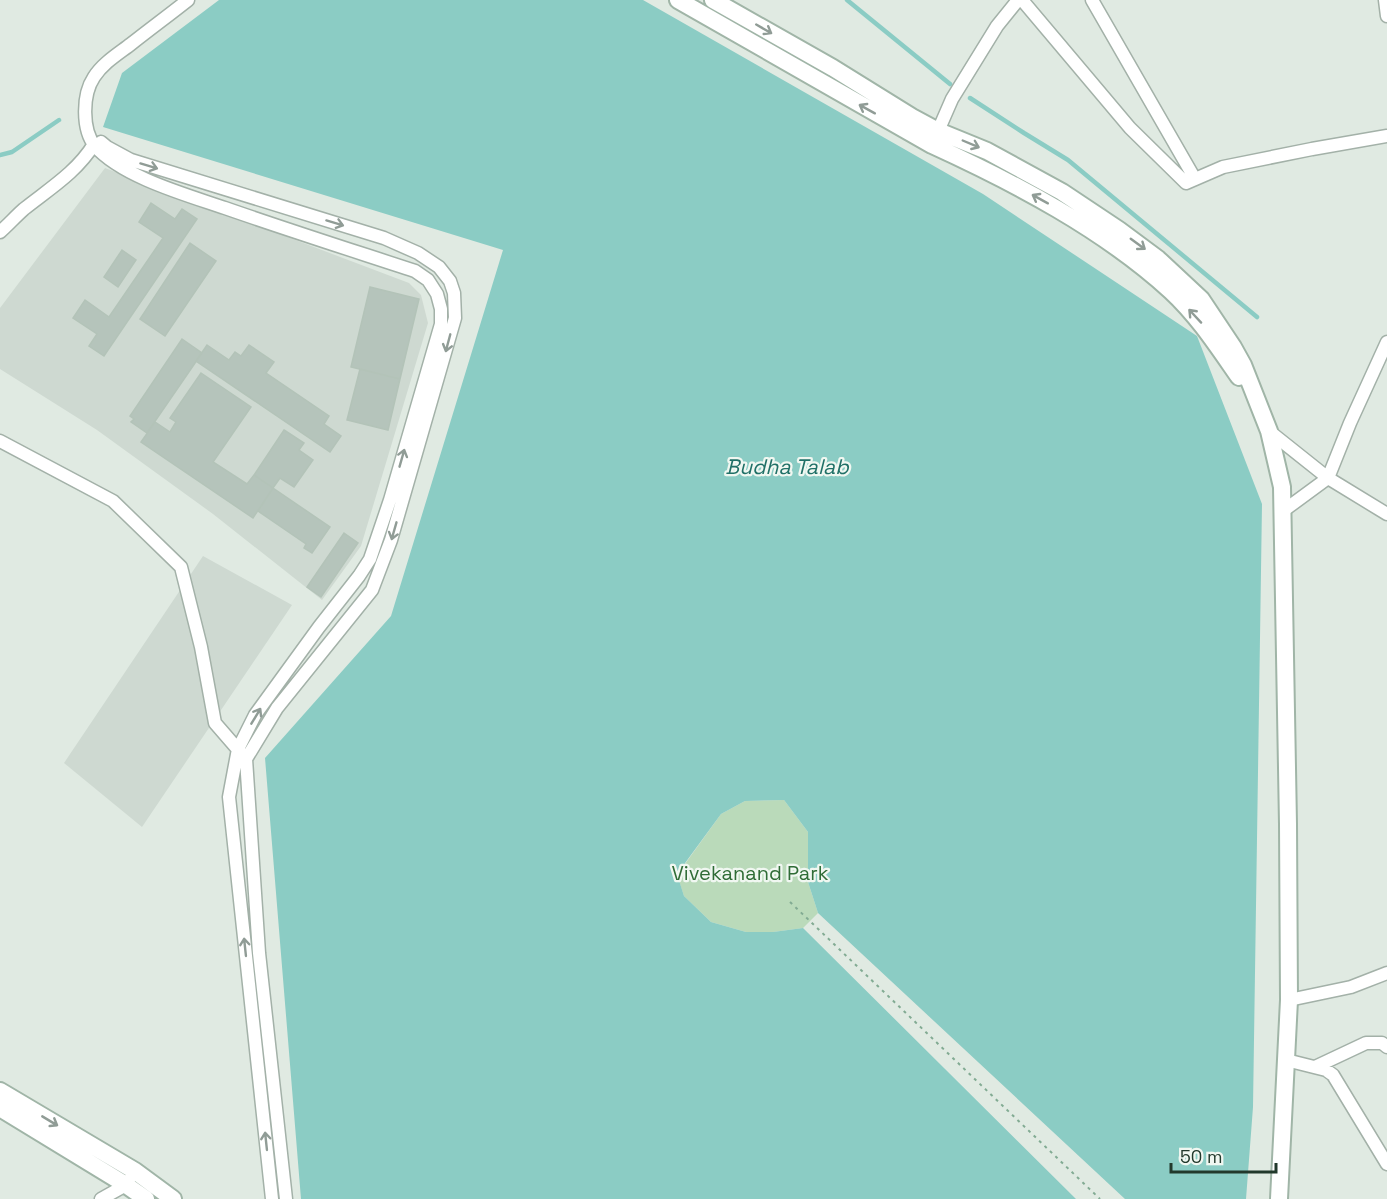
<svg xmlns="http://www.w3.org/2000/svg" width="1387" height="1199" font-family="'Space Grotesk',sans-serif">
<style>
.built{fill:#ced9d1}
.green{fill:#badaba}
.water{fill:#8bccc4}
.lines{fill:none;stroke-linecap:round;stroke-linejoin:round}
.stream{stroke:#8bccc4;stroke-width:4.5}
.building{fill:#b5c4bb;stroke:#b3c3b8;stroke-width:1.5}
.street-casing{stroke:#a3b1a8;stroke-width:15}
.secondary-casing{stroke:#a0b5a7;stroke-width:20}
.path{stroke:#82ab93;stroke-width:2;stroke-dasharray:3 4.5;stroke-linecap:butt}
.street{stroke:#fff;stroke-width:12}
.secondary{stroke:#fff;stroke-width:16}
.oneway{stroke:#909c96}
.labels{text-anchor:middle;stroke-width:4.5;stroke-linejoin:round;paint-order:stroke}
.park-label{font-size:20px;fill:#2f6c36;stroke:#f0f7f1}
.water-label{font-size:21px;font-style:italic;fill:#207067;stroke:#f0f7f1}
</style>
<rect width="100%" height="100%" fill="#e0eae2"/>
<path class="built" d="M105,168L409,283L421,295L428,323L361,546L322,600L213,514L97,430L0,369V308Z
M203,556L292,605L142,827L64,763Z"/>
<path class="green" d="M784,800L808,832V882L818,913L803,928L773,932H746L711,922L684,896L677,875L721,814L745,801Z"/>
<path class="water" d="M219,0H643L983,194L1197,336L1262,504L1253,1107L1246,1199H1125L818,913L808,882V832L784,800L745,801L721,814L677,874L684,896L711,922L746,932H773L803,928L1076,1199H301L265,758L391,616L503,250L103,127L122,73Z"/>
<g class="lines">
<path class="stream" d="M847,0L950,84
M970,98L1024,133L1068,160L1257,317
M0,155L12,152L59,120"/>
</g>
<path class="building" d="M151,203L175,219L182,209L197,219L104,356L89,346L97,334L73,318L85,300L109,317L163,238L139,222Z
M190,243L216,261L165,336L140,319Z
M122,250L136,260L118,287L104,277Z
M370,287L419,299L400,379L351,367Z
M182,339L202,353L147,433L131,422L134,419L130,416Z
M207,345L229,360L235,352L241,356L249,345L274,362L266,373L329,416L324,424L341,436L330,452L196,361Z
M360,369L400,379L388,430L347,420Z
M201,373L251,407L213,462L247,484L254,475L273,488L253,518L141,442L155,422L170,432L176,422L170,418Z
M284,430L304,443L299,450L313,460L294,487L280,478L273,488L254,475Z
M273,488L330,527L312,553L304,548L306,544L258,511Z
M344,533L358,543L321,597L307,587Z"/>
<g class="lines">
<g class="street-casing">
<path id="street" d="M188,0C169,15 150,29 131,44C118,54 103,63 94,77C82,95 82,130 95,146C122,177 187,195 225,208C288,230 351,250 415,271L428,280L437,294L441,309V324L390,500L370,559L359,576L319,627L255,715L238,749L229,797L272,1199
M1022,0L1130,128L1186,183L1223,167L1312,149L1387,136
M1092,0L1195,179
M1385,0L1387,16
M935,138L952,99L997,26L1018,0
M101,142L107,147L131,160L384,238L418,253L439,267L450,281L454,293L455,318L391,540L372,590L277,708L246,759L259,953L286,1199
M0,232C8,225 16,216 24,209C49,189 77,172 94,144
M1269,431L1328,478L1387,514
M0,441L113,501L181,567L201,647L215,723L241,753
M1283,511L1328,478L1350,423L1387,342
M1289,1000L1351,987L1387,973
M1286,1060L1326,1070L1333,1075L1387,1164
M1315,1067L1366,1043H1382L1387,1047
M101,1199L126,1185L129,1180"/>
</g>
<g class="secondary-casing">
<path id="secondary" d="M678,0L932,145C1015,183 1103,229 1171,291C1198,316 1218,347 1239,377
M713,0L833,68L912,117L938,131L987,151L1062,192L1119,230L1158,259L1201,299L1233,347L1243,365L1269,431L1282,487L1288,824L1289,1000L1279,1199
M0,1091L135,1171L173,1199
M0,1108L126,1185L146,1199"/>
</g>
<path class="path" d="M790,902L1100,1199"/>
<use href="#street" class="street"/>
<use href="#secondary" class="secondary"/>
</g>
<defs><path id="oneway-shaft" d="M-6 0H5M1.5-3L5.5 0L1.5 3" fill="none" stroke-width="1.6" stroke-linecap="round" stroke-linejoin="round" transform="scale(1.5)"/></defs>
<g class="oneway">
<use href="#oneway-shaft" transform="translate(764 29) rotate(30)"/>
<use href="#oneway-shaft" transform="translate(867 109) rotate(-151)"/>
<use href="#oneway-shaft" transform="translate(971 144) rotate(23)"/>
<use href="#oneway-shaft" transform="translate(149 166) rotate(17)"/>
<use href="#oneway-shaft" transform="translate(1040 199) rotate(-151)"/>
<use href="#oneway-shaft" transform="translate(335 223) rotate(17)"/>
<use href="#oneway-shaft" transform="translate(1138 244) rotate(36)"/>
<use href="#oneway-shaft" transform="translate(1195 316) rotate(-133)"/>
<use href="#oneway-shaft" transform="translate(448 343) rotate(105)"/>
<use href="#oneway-shaft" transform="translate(402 458) rotate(-74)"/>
<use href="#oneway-shaft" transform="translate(394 531) rotate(106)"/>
<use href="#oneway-shaft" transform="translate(256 716) rotate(-59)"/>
<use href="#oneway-shaft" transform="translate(245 947) rotate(-96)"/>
<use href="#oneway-shaft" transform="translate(50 1121) rotate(31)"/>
<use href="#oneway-shaft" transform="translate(266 1141) rotate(-96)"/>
</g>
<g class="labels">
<g class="park-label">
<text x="750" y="880">Vivekanand Park</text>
</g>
<g class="water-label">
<text x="787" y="474">Budha Talab</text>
</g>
</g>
<path d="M1171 1163v9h105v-9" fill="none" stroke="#22392c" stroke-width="3"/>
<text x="1180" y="1163" font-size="18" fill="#22392c" stroke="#f0f7f1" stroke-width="4.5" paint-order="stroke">50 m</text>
</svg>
